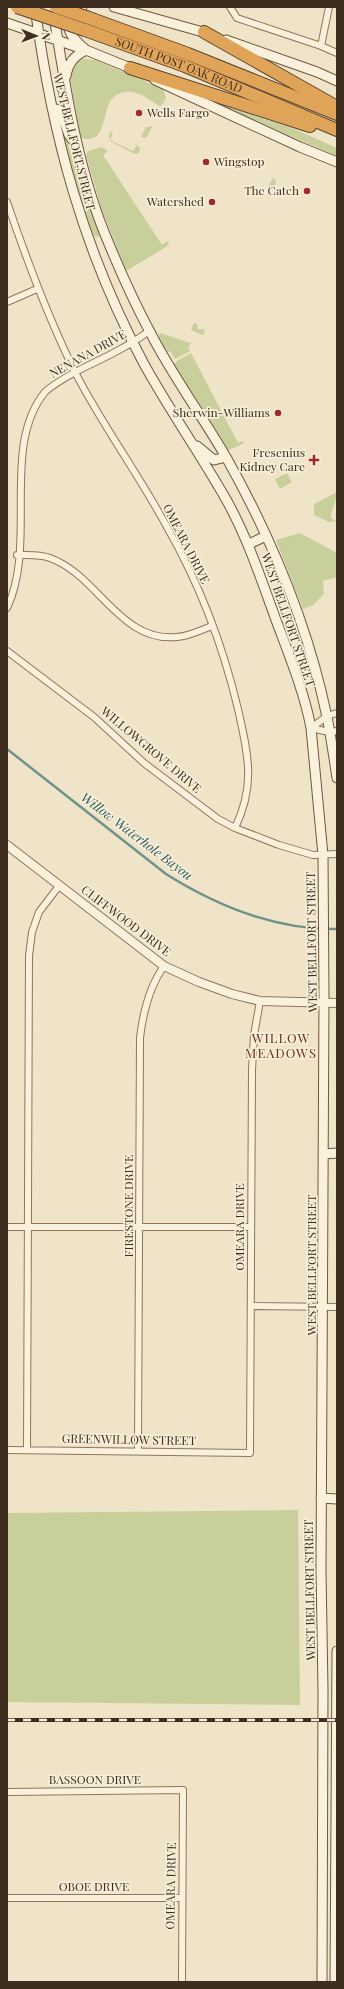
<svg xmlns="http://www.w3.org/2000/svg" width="344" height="1989" font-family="'Playfair Display',serif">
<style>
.green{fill:#c9cf9b}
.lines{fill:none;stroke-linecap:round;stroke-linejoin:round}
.stream{stroke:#6f938a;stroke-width:2.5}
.minor-casing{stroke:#8d765c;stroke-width:8}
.tertiary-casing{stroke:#8d765c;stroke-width:10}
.secondary-casing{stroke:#6f573f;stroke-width:11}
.motorway-casing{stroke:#5b4430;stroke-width:14}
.minor{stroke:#faf1dc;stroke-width:6}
.tertiary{stroke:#faf1dc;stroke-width:8}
.secondary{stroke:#faf1dc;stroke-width:9}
.motorway{stroke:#e0a458;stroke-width:12}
.rail-casing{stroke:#3d2e20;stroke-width:4}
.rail{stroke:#f7eed8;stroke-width:2.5;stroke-dasharray:8;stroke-linecap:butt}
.motorway-bridge-casing{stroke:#5b4430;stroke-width:14;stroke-linecap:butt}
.motorway-bridge{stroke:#e0a458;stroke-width:12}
.poi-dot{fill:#9e2a2b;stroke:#f7eed8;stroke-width:1.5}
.labels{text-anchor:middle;stroke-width:3.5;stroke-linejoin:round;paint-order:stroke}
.street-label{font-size:12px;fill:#3d2e20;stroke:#f7eed8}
.poi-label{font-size:12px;fill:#3d2e20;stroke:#f7eed8;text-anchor:end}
.water-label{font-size:13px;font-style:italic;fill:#2f5d5a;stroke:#f7eed8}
.neighbourhood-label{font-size:13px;letter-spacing:1px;fill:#6b2e1e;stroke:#f7eed8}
</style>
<rect width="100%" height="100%" fill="#f0e4c8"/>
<path class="green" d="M83,59L95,60L163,89L166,98L162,105L160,106C152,102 144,95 136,93C130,91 126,92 121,93C97,99 113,146 81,138L70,77L72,65Z
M204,99L292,128L337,148V156Z
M57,113L99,227V236L96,237L89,230L71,172Z
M153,126L146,138L141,137L146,127Z
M110,132L113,133L110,140L133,151L137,145L140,148L139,153L135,154L110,141L109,135Z
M101,147L107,150V152L103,155L162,245L168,241L169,243L166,247L126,271L102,210L86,155L88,151Z
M273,178L275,179L276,184L274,188L269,191L268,187Z
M194,323L197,324L198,329H205L204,334L202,335L191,330Z
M160,333L191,343L188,348L190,351L175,359L170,351L166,353L158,338Z
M191,353L238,443L242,441L244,443L229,450L225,449L173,365L177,361Z
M287,473L292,482L280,489L275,479Z
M337,492C337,501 331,509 331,518L336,521L329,522L314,515V504Z
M300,533L337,553V577L323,581L324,594L313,605L303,609L276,540Z
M298,1510L300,1705L7,1702V1513Z"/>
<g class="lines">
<path class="stream" d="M7,749L166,874C217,906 275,930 337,929"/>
<g class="minor-casing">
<path id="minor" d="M230,7L237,18L321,46L337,53
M321,46L329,7
M7,202C27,261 48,318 76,374C103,426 139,475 167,527C199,583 223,646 238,709C248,754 256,785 235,828
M7,302L37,289
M17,555C28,555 40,554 50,558C98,575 120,643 177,637C189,636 201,630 212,626
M7,608C38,543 0,447 45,392C56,382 70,375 83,368C106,357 129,346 149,331
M7,651L94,717L144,763L218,819L235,828L279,845L313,855L337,854
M311,728L327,716L337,713
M311,728L329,732L337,731
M7,1227H251
M251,1306L337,1307
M7,1450L250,1453L252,1070L254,1035L260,1001
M27,1450L29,956L32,932L39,912L59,886
M138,1451L140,1038C143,1012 149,987 164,966
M7,1792L183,1790L182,1982
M7,1898H182"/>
</g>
<g class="tertiary-casing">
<path id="tertiary" d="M7,845L164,966L199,982L232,994L260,1001L337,1003"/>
</g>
<g class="secondary-casing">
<path id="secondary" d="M35,7C52,135 83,250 144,364C170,411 201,455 227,501C248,539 261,579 276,620C289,655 304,691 311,728L323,855L324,997L321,1570L323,1690L322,1982
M114,7L210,34
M54,16C66,92 78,172 109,244C121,273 134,302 149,330C171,374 201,414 226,457C271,537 308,626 327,717C331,737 334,758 337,778
M7,23L86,50L135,70
M226,40L317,72L337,81
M66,76C68,63 74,56 86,50C70,37 58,22 82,7
M155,80L300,147L337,162
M52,108L60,110L69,135L77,145
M197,446L214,460L226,457
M249,544L266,536
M324,1154L337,1153
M321,1498L337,1499
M335,1982L337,1651"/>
</g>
<g class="motorway-casing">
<g id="motorway">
<path d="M89,18L188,54L337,114"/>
<path id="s1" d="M85,30L185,66L337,130"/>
<path d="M204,32L337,107"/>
<path d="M130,68L310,126"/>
</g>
</g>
<use href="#minor" class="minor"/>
<use href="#tertiary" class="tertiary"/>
<use href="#secondary" class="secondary"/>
<use href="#motorway" class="motorway"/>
<g class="rail-casing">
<path id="rail" d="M7,1720H337"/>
</g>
<use href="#rail" class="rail"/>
<g class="motorway-bridge-casing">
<path id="motorway-bridge" d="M17,7L85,30
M56,7L89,18"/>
</g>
<use href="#motorway-bridge" class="motorway-bridge"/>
</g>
<g class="poi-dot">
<circle cx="139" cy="113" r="4"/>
<circle cx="206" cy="162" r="4"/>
<circle cx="307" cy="191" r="4"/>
<circle cx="212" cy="202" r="4"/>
<circle cx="278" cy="413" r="4"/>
<path d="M312 454h4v4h4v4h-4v4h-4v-4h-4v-4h4z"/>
</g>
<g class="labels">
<g class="street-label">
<text dy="4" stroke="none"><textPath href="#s1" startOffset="100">SOUTH POST OAK ROAD</textPath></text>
<text transform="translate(74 142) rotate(76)" y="4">WEST BELLFORT STREET</text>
<text transform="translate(88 354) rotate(-29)" y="4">NENANA DRIVE</text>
<text transform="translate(186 544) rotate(63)" y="4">OMEARA DRIVE</text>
<text transform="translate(288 620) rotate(71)" y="4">WEST BELLFORT STREET</text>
<text transform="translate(151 750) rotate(40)" y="4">WILLOWGROVE DRIVE</text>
<text transform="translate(126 921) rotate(37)" y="4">CLIFFWOOD DRIVE</text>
<text transform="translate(312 942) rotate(-91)" y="4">WEST BELLFORT STREET</text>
<text transform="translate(129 1206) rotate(-90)" y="4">FIRESTONE DRIVE</text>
<text transform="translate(240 1227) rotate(-90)" y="4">OMEARA DRIVE</text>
<text transform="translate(312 1265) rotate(-90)" y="4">WEST BELLFORT STREET</text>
<text transform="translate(129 1440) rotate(1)" y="4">GREENWILLOW STREET</text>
<text transform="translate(310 1590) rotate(-91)" y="4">WEST BELLFORT STREET</text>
<text x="95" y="1784">BASSOON DRIVE</text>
<text transform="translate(171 1886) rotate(-89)" y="4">OMEARA DRIVE</text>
<text x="94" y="1891">OBOE DRIVE</text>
</g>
<g class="poi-label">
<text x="147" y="117" text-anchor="start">Wells Fargo</text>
<text x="214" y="166" text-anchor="start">Wingstop</text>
<text x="299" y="195">The Catch</text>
<text x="204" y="206">Watershed</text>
<text x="270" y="417">Sherwin-Williams</text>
<text x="305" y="457">Fresenius<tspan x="305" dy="14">Kidney Care</tspan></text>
</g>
<g class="water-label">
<text transform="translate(137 836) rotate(37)" y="5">Willow Waterhole Bayou</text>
</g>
<g class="neighbourhood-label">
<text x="281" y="1043">WILLOW<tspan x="281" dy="15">MEADOWS</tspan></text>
</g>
</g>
<rect width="344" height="1989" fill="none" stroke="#3d2e20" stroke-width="16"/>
<g transform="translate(36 36) rotate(91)" stroke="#f7eed8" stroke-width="3" paint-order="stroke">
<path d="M0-3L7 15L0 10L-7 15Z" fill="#3d2e20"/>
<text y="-6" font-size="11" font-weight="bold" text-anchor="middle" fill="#3d2e20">N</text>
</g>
</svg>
